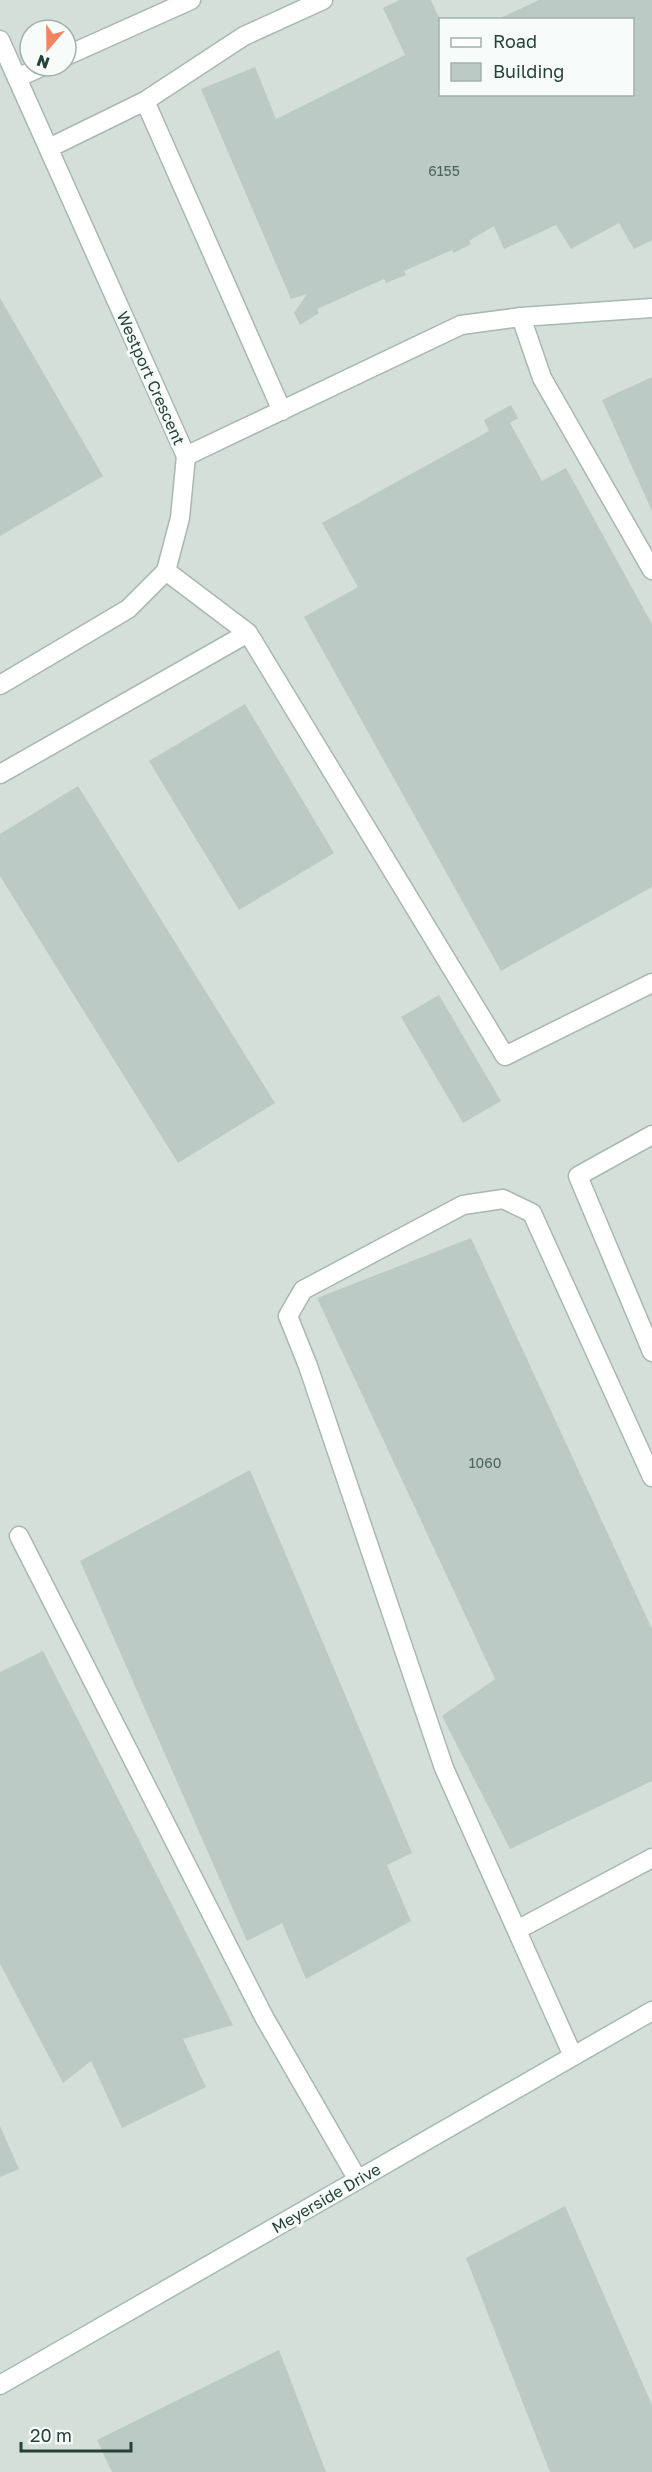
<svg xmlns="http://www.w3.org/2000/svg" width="652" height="2472" font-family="'Golos Text',sans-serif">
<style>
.built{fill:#d4dfda;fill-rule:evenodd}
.building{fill:#bbcac4}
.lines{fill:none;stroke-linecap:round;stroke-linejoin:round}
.lane-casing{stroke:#a8b8b2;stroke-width:21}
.street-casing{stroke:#a8b8b2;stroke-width:21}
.secondary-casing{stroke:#a4bbb3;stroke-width:21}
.lane{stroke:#fff;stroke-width:18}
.street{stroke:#fff;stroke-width:18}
.secondary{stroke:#fff;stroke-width:18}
.labels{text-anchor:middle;stroke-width:6;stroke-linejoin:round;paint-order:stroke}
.number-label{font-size:14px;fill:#4a645c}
.street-label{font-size:16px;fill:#24423a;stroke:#f7fbf9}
</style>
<rect width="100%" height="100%" fill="#e6efeb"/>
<path class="built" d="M0,0H652V2472H0ZM440,20H632V94H440ZM30,30H66V66H30Z"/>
<path class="building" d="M400,0H431L440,20V94H632V20H496L539,0H652V240L634,249L619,223L571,249L556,225L504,249L494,226L469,241L471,244L454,253L452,250L404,271L406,275L386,283L384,279L317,309L319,313L300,325L294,313L307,294L291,299L201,89L255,67L276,119L405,55L383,8Z
M0,298L103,476L0,536Z
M652,377V511L602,400Z
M511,405L518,418L510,423L542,481L566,468L652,624V887L501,971L304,617L358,587L322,523L489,431L484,420Z
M245,704L334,853L239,910L149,761Z
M78,786L275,1103L178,1163L0,876V834Z
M439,995L501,1101L463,1123L401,1017Z
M471,1238L652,1629V1781L510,1849L442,1716L495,1679L317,1298Z
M250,1470L412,1853L387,1865L411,1921L306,1979L282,1923L247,1941L80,1561Z
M43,1651L233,2025L183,2039L206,2087L122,2128L91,2061L63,2083L0,1964V1672Z
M0,2126L19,2169L0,2177Z
M565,2206L652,2405V2472H550L466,2258Z
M279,2350L326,2472H112L97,2440Z"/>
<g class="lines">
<g class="lane-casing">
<path id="lane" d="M66,56L191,0
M17,78L43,66
M145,101L282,411
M49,148L145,101L244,36L323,0
M521,317L542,378L652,570
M186,456L461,325L521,317L652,308
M166,571L248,633L505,1056L652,983
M0,774L248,633
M652,1135L578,1176L652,1352
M19,1536L264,2017L358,2180
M517,1930L652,1858
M573,2056L444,1768L308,1366L288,1316L303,1290L463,1205L503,1199L532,1213L652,1477"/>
</g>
<g class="street-casing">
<path id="street" d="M0,40L186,456L180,518L166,571L128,609L0,685"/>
</g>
<g class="secondary-casing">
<path id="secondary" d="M0,2385L652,2011"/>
</g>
<use href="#lane" class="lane"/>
<use href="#street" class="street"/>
<use href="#secondary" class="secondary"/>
</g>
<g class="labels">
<g class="number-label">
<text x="444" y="176">6155</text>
<text x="485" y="1468">1060</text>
</g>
<g class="street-label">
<text transform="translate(151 378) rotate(66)" y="6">Westport Crescent</text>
<text transform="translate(326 2198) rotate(-30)" y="6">Meyerside Drive</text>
</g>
</g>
<rect x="439" y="18" width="195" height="78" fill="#f7fbf9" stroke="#a3b1ad" stroke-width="1.5"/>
<rect x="451" y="38" width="30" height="9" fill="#ffffff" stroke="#a3b1ad" stroke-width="1.5"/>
<text x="493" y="48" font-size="18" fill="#24423a">Road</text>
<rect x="451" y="63" width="30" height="18" fill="#bbcac4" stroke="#a3b1ad" stroke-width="1.5"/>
<text x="493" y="78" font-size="18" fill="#24423a">Building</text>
<g transform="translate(48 48) rotate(200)"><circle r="28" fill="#f7fbf9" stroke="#a3b1ad" stroke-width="1.5"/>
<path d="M0-4.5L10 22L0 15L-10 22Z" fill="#f4845f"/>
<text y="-9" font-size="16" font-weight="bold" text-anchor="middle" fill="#24423a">N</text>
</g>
<path d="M21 2442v9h110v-9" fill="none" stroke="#24423a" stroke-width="3"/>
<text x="30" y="2442" font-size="18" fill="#24423a" stroke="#f7fbf9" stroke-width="4.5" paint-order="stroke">20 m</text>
</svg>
